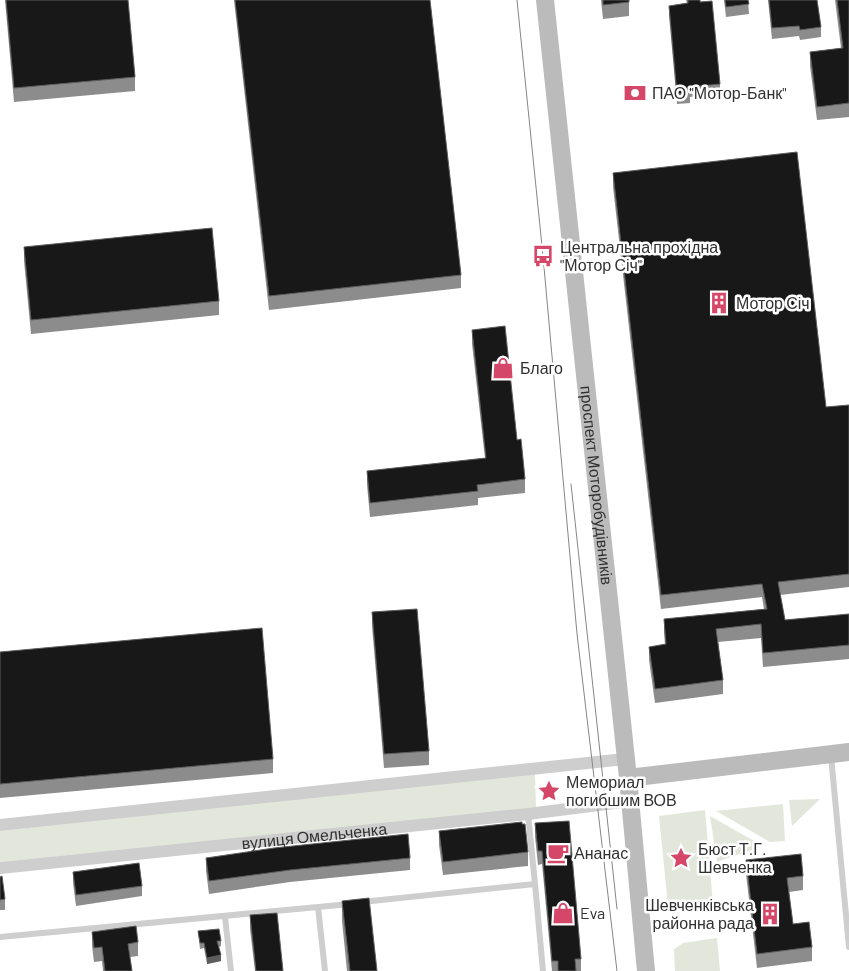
<svg xmlns="http://www.w3.org/2000/svg" width="849" height="971" font-family="Barlow,sans-serif">
<style>
.green{fill:#e3e7db}
.lines{fill:none;stroke-linecap:round;stroke-linejoin:round}
.lane{stroke:#cecece;stroke-width:6}
.street{stroke:#cecece;stroke-width:12}
.secondary{stroke:#bbb;stroke-width:18}
.tram{stroke:#868686;stroke-width:1}
.wall{fill:#8c8c8c}
.shaded-wall{fill:#5d5d5d}
.building{fill:#181818;stroke:#5d5d5d}
.labels{text-anchor:middle;stroke-width:5;stroke-linejoin:round;paint-order:stroke}
.poi-label{font-size:16px;fill:#313131;stroke:#fff;text-anchor:start}
.street-label{font-size:16px;fill:#313131;stroke:#fff}
</style>
<rect width="100%" height="100%" fill="#fff"/>
<path class="green" d="M535,773L536,808L0,862V831Z
M820,799L792,826L789,800Z
M783,804L785,841L770,842L716,811Z
M705,810L713,904L668,906L659,816Z
M710,816L763,846L717,862Z
M717,938L720,971H675L674,949L683,943Z"/>
<g class="lines">
<path class="lane" d="M831,756L849,947
M528,814L535,884
M362,902L535,884L543,971
M318,907L325,971
M225,917L231,971
M0,937L350,904"/>
<g class="street">
<path d="M0,825L625,759"/>
<path id="s1" d="M0,868L528,814L630,801"/>
</g>
<g class="secondary">
<path id="s2" d="M545,0L628,778L646,971"/>
<path d="M628,778L849,752"/>
</g>
<path class="tram" d="M517,0L543,256L577,634L617,971
M571,484L617,909"/>
</g>
<path class="wall" d="M5,0H128L135,77V91L14,102Z
M234,0H430L461,275V288L269,310Z
M601,0H629V16L603,19Z
M686,0H700L720,84V94L690,97V103L677,104L669,16V6L687,3Z
M724,0H748L749,14L726,17Z
M768,0H817L821,27V37L800,40L799,36L772,39Z
M835,0H849V117L817,120L810,66V52L841,48Z
M613,173L826,407L849,405V587L780,595L785,620L849,614V659L763,667L761,638L718,642L723,680V694L655,703L649,660V647L665,645L664,633V619L764,609L762,597L661,609L613,187Z
M24,247L219,301V315L31,334L24,261Z
M472,330L517,440L525,479V493L478,498V505L370,517L367,485V471L485,458L472,344Z
M372,612L429,751V765L384,768L372,626Z
M0,652L273,759V773L0,798Z
M535,823L581,959V971H552L542,864L538,865L535,837Z
M439,831L528,852V866L443,875L439,845Z
M206,858H410V870L290,882L209,894L206,871Z
M746,860L803,876V890L789,892L793,924L812,947V961L757,968L746,874Z
M73,872L142,886V896L76,906L73,883Z
M0,877L5,899V910H0Z
M342,901L377,971H347L342,921Z
M250,915L283,971H255L250,929Z
M198,931L221,941V946L219,947L221,961L207,964L204,948L200,949Z
M92,932L138,942V956L130,957L132,971H103L102,961L94,962L92,946Z"/>
<path class="shaded-wall" d="M221,955V961L207,964V958Z"/>
<path class="building" d="M6,0H128L135,77L14,88Z
M235,0H430L461,275L269,296Z
M603,0H629V2L603,5Z
M688,0H700V2L712,1L720,84L690,87V93L677,94L669,6L688,3Z
M725,0H748L749,4L726,7Z
M769,0H817L821,27L800,30L799,26L772,28Z
M837,0H849V103L817,107L810,52L843,48Z
M797,152L826,407L849,405V574L778,582L785,620L849,614V645L763,653L761,624L716,629L723,680L655,689L649,647L666,644L664,619L767,609L762,584L661,595L613,173Z
M212,228L219,301L31,320L24,247Z
M505,326L517,440L521,439L525,479L477,485L478,491L370,503L367,471L486,458L472,330Z
M417,609L429,751L384,754L372,612Z
M262,628L273,759L0,784V652Z
M569,821L581,959H575L576,971H558V961H552L542,851H538L535,823Z
M522,822V824H525L528,852L443,862L439,831Z
M408,834L410,858L290,870L209,881L206,858L274,848Z
M801,854L803,876L787,878L793,924L809,922L812,947L757,954L746,860Z
M139,863L142,886L76,895L73,872Z
M2,876L5,899L0,900V877Z
M369,898L377,971H350L342,901Z
M277,913L283,971H256L250,915Z
M136,926L138,942L128,944L132,971H105L102,947L94,948L92,932Z
M219,929L221,941H217L221,955L207,958L204,943H200L198,931Z"/>
<defs>
<g id="bank-bare" transform="scale(1.725)"><path d="M-6-4H6V4H-6ZM0-2.3a2.3 2.3 0 1 0 0 4.6a2.3 2.3 0 1 0 0-4.6Z" fill="#d54768" stroke="#fff" stroke-width="2.5" paint-order="stroke"/></g>
<g id="bus-bare" transform="scale(1.725)"><path d="M-5-6H5V4H4V6H2V4H-2V6H-4V4H-5ZM-3.5-4V0h7V-4ZM-3.5 1.2v1.5H-2V1.2ZM2 1.2v1.5H3.5V1.2Z" fill="#d54768" stroke="#fff" stroke-width="2.5" paint-order="stroke"/></g>
<g id="building-bare" transform="scale(1.725)"><path d="M-4-6H4V6H1V3H-1V6H-4ZM-2.5-4.3h1.7v1.8h-1.7ZM.8-4.3h1.7v1.8H.8ZM-2.5-1h1.7V.8h-1.7ZM.8-1h1.7V.8H.8Z" fill="#d54768" stroke="#fff" stroke-width="2.5" paint-order="stroke"/></g>
<g id="shop-bare" transform="scale(1.725)"><path d="M-5-2.5h2.3a2.7 3.5 0 0 1 5.4 0H5L5.5 6h-11ZM-1.5-2.5h3a1.5 2.3 0 0 0-3 0Z" fill="#d54768" stroke="#fff" stroke-width="2.5" paint-order="stroke"/></g>
<g id="sight-bare" transform="scale(1.725)"><path d="M0-6L1.8-2.2L6-1.7L2.9 1.2L3.7 5.4L0 3.3L-3.7 5.4L-2.9 1.2L-6-1.7L-1.8-2.2Z" fill="#d54768" stroke="#fff" stroke-width="2.5" paint-order="stroke"/></g>
<g id="cafe-bare" transform="scale(1.725)"><path d="M-5.5-4.5H6V0H3Q3 3.5 0 3.5H-2.5Q-5.5 3.5-5.5 0ZM3-3.2v2h1.7v-2ZM-6 4.5H4V6H-6Z" fill="#d54768" stroke="#fff" stroke-width="2.5" paint-order="stroke"/></g>
</defs>
<g fill-rule="evenodd">
<use href="#bank-bare" x="635" y="93"/>
<use href="#bus-bare" x="543" y="256"/>
<use href="#building-bare" x="719" y="303"/>
<use href="#shop-bare" x="503" y="368"/>
<use href="#sight-bare" x="549" y="791"/>
<use href="#cafe-bare" x="558" y="853"/>
<use href="#sight-bare" x="681" y="858"/>
<use href="#shop-bare" x="563" y="913"/>
<use href="#building-bare" x="770" y="914"/>
</g>
<g class="labels">
<g class="poi-label">
<text x="652" y="99">ПАО "Мотор-Банк"</text>
<text x="560" y="253">Центральна прохідна<tspan x="560" dy="18">"Мотор Січ"</tspan></text>
<text x="736" y="309">Мотор Січ</text>
<text x="520" y="374">Благо</text>
<text x="566" y="788">Мемориал<tspan x="566" dy="18">погибшим ВОВ</tspan></text>
<text x="698" y="855">Бюст Т.Г.<tspan x="698" dy="18">Шевченка</tspan></text>
<text x="574" y="859">Ананас</text>
<text x="754" y="911" text-anchor="end">Шевченківська<tspan x="754" dy="18">районна рада</tspan></text>
<text x="580" y="919">Eva</text>
</g>
<g class="street-label">
<text dy="6" stroke="none"><textPath href="#s2" startOffset="488">проспект Моторобудівників</textPath></text>
<text dy="6" stroke="none"><textPath href="#s1" startOffset="316">вулиця Омельченка</textPath></text>
</g>
</g>
</svg>
